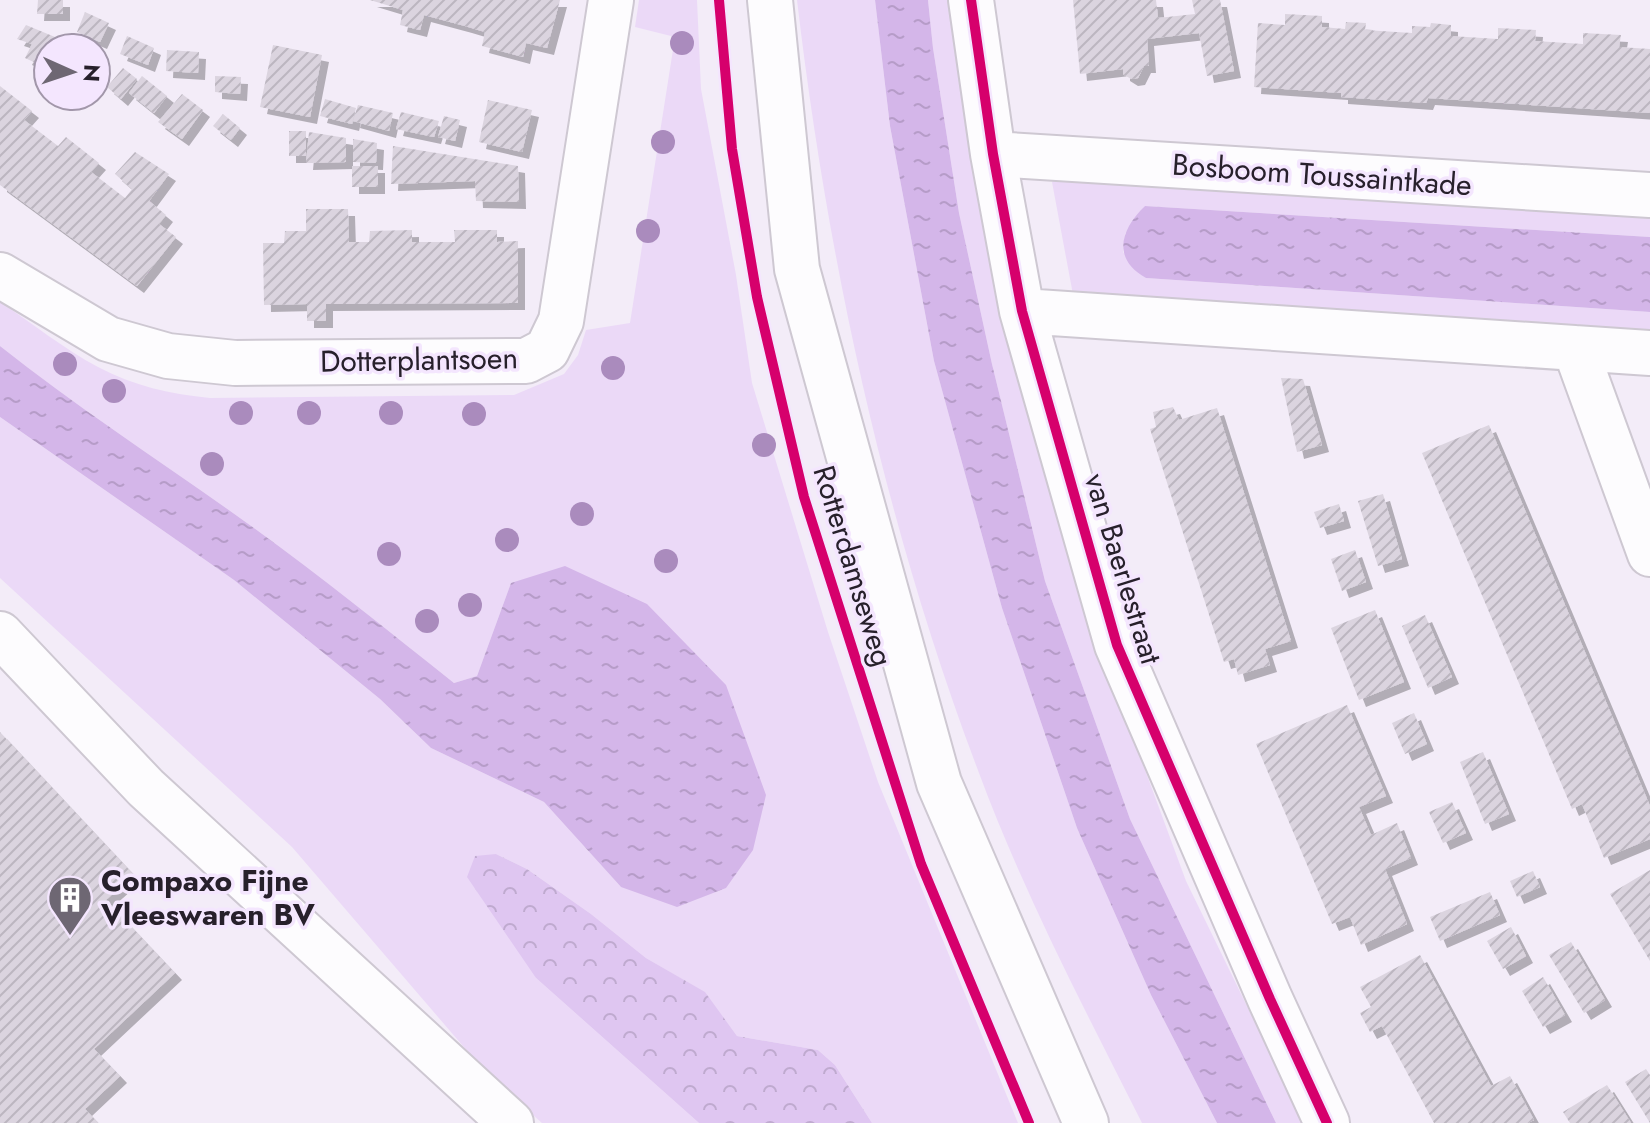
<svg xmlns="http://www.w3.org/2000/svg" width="1650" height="1123" font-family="Jost,sans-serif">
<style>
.green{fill:#ebd9f7}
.forest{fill:url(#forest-crowns)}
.water{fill:url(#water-ripples)}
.building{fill:url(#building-hatch);filter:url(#shadow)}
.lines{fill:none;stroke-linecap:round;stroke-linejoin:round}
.minor-casing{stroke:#cec8d2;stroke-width:48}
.major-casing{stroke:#cec8d2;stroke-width:48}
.minor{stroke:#fdfcfe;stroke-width:44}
.major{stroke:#fdfcfe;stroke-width:44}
.cycleway-casing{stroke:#f4e6fe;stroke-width:15}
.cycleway{stroke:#d6006c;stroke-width:10}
.tree{fill:#aa8bbd}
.labels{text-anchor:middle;stroke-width:7;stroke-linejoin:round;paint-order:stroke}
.street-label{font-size:30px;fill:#27202b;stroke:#f4e6fe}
.poi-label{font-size:30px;font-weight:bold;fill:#27202b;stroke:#f4e6fe;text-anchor:start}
</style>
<defs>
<pattern id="forest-crowns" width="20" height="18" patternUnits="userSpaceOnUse" patternTransform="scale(2)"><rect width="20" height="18" fill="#dfc6f1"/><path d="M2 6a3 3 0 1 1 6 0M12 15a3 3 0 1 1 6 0" fill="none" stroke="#bfaacf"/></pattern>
<pattern id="water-ripples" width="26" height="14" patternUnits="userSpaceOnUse" patternTransform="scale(2)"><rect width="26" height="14" fill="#d4b6e9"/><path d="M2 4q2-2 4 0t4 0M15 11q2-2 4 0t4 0" fill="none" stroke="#b69cc8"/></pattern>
<pattern id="building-hatch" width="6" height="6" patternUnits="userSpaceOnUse" patternTransform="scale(2)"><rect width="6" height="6" fill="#dbd4df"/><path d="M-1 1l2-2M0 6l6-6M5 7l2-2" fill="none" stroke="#bcb6c0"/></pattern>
<filter id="shadow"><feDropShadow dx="7" dy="7" stdDeviation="0" flood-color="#0004"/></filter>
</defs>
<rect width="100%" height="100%" fill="#f3ecf8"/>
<path class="green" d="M639,0H697L701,89L736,275L752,383L828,632L878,782L1018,1123H872L835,1065L818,1050L737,1036L704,992L646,958L591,914L527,869L496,854L536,978L699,1123H542L487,1074L292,847L0,578V417L234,580L380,699L431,748L544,802L621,887L511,583L477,676L454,683C386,629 318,574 247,523C165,464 79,409 0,346V302C32,323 64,349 98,367C133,386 171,394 210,398L514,395L564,374L578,355L586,330L630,323L675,37L635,27Z
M797,0H875L890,126L934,361L1002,608L1077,828L1151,995L1217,1123H1142C1084,1008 1024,894 979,773C885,525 828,263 797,0Z
M928,0H957L1113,683L1186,881L1304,1123H1276L1130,819L1045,581L992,364L959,213L933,48Z
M1072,172L1650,211V237L1145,206L1125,234L1123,252L1146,278L1650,312V336L1074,300L1052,182Z"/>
<path class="forest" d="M496,854L527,869L591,914L646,958L705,992L737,1036L818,1050L835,1065L872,1123H699L536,978L467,877L475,856Z"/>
<path class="water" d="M875,0H928L933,48L959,213L992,364L1045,581L1130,819L1276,1123H1217L1151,995L1077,828L1002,608L934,361L890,126Z
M1145,206L1650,237V312L1146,278C1112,259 1120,230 1145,206Z
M0,346C79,409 165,464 247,523C318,574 386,629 454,683L477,676L511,583L565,566L647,604L726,685L766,795L753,850L726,888L677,907L621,887L544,802L431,748L380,699L234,580L0,417Z"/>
<path class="building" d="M38,0H63V14H37Z
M370,0H560L547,48L526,43L523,57L482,46L485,32L465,26L424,15L420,30L400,25L403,10Z
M1073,0H1156L1158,18L1195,14L1192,0H1220L1234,71L1207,76L1199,33L1147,39L1149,66H1144L1138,78L1131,79L1123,74V69L1080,74Z
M85,12L109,23L100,42L77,32Z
M1285,14L1322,16V27L1345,29L1346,22L1366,23L1365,30L1412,33V26L1430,27L1431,23L1451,25V36L1498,39V28L1536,30L1535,41L1583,44V33L1621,35L1619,47L1650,49V113L1428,98L1426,103L1341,97V93L1254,87L1258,23L1285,25Z
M26,25L55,37L48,48V55L45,53L40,65L25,58L32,44L17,39Z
M127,36L154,48L148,65L120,54Z
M273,45L322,55L310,117L260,107Z
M167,50L199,52L198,73L166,71Z
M48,55V82L35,73Z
M123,68L137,79L121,99L107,87Z
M142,76L167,96L154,113L129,93Z
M215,76L241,77L240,94L215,92Z
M0,86L32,111L24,120L58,146L66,137L99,163L91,172L125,198L132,189L115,174L135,152L169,174L149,201L166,215L159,224L176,237L137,286L0,185Z
M182,94L203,110L182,139L158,122Z
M325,99L356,108L352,124L320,116Z
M488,100L532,110L522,152L479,142Z
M358,105L393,113L389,131L353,121Z
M401,112L439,121L434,137L396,129Z
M223,114L240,128L231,140L213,126Z
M444,116L460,120L455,141L438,137Z
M289,131H306V156H289Z
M309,132L346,138V162L306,163Z
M353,139L377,143L376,163L353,162Z
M393,146L518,166L519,202L476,201L475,181L391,184Z
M352,166H378V187H352Z
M306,209H348L349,242H369L370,231L412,230V242H455L454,230H497V242L518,241V303L326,304V321H307V304L264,305L263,243H284L285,231H306Z
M1281,378L1303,379L1322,445L1297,452Z
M1173,407L1179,420L1217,408L1291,641L1265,649L1270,665L1238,675L1234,659L1224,662L1150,429L1156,427L1153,412Z
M1489,425L1650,806V839L1604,858L1582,804L1572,809L1422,453Z
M1383,494L1402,559L1378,566L1358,501Z
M1339,504L1344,521L1320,528L1314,512Z
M1355,550L1366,582L1342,591L1331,559Z
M1375,610L1404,682L1359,700L1331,628Z
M1425,615L1452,677L1428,688L1402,626Z
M1347,705L1386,796L1359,807L1371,835L1397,823L1411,858L1385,869L1407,924L1361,945L1350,917L1332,924L1256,744Z
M1414,713L1427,744L1405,754L1392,723Z
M0,732L134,875L106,900L175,973L94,1049L120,1076L85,1109L98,1123H0Z
M1483,752L1509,814L1485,824L1460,762Z
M1452,802L1466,833L1443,843L1429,812Z
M1650,870V961L1610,894Z
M1533,871L1540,887L1517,897L1510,881Z
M1490,892L1500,915L1440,941L1430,917Z
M1511,927L1526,956L1503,969L1487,941Z
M1571,942L1605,1000L1584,1013L1549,955Z
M1420,955L1491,1086L1510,1076L1534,1120L1528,1123H1434L1382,1026L1370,1032L1360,1013L1371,1007L1360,987Z
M1543,977L1565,1015L1543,1027L1522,991Z
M1646,1069L1650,1075V1123L1625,1082Z
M1607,1085L1631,1123H1570L1563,1112Z"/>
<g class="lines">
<g class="minor-casing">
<path id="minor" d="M971,0L993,154L1022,311L1117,645L1270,999L1327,1123
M993,154L1650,195
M0,275L108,339L168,356L235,363L526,361L547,350L561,321L611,0
M1022,311L1650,353
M1575,348L1650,554
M0,634L146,788L511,1123"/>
</g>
<g class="major-casing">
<path id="major" d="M770,0L797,269L939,783L1086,1123"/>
</g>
<use href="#minor" class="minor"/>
<use href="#major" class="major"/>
<g class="cycleway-casing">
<path id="cycleway" d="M719,0L732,149L757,297L804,497L921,864L1029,1123
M971,0L993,154L1022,311L1117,645L1270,999L1327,1123"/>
</g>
<use href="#cycleway" class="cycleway"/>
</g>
<g class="tree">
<circle cx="682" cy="43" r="12"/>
<circle cx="663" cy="142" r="12"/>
<circle cx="648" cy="231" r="12"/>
<circle cx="65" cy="364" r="12"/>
<circle cx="613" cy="368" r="12"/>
<circle cx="114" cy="391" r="12"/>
<circle cx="241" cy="413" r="12"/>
<circle cx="309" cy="413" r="12"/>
<circle cx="391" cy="413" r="12"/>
<circle cx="474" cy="414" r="12"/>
<circle cx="764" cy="445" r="12"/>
<circle cx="212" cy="464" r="12"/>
<circle cx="582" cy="514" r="12"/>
<circle cx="507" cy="540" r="12"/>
<circle cx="389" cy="554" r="12"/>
<circle cx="666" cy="561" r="12"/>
<circle cx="470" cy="605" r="12"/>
<circle cx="427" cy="621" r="12"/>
</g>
<defs>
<g id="building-pin" transform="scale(2.3)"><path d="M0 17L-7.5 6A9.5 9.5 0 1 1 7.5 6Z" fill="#6e6773" stroke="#f4e6fe"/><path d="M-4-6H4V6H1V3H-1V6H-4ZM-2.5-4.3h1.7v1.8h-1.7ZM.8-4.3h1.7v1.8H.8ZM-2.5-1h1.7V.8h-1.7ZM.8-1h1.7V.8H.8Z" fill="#fff"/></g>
</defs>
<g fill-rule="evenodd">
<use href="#building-pin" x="70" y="898"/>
</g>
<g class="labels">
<g class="street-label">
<text transform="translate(1322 175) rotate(4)" y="10">Bosboom Toussaintkade</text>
<text transform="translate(419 360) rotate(-1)" y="10">Dotterplantsoen</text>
<text transform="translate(853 566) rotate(73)" y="10">Rotterdamseweg</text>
<text transform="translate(1123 569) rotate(73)" y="10">van Baerlestraat</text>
</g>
<g class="poi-label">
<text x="101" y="891">Compaxo Fijne<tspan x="101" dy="34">Vleeswaren BV</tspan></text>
</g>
</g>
<g transform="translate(72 72) rotate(93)"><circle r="38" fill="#f4e6fe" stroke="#a297aa" stroke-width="2"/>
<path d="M0-6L14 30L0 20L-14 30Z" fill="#6e6773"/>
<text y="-12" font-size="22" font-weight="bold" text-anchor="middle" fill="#27202b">N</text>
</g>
</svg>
